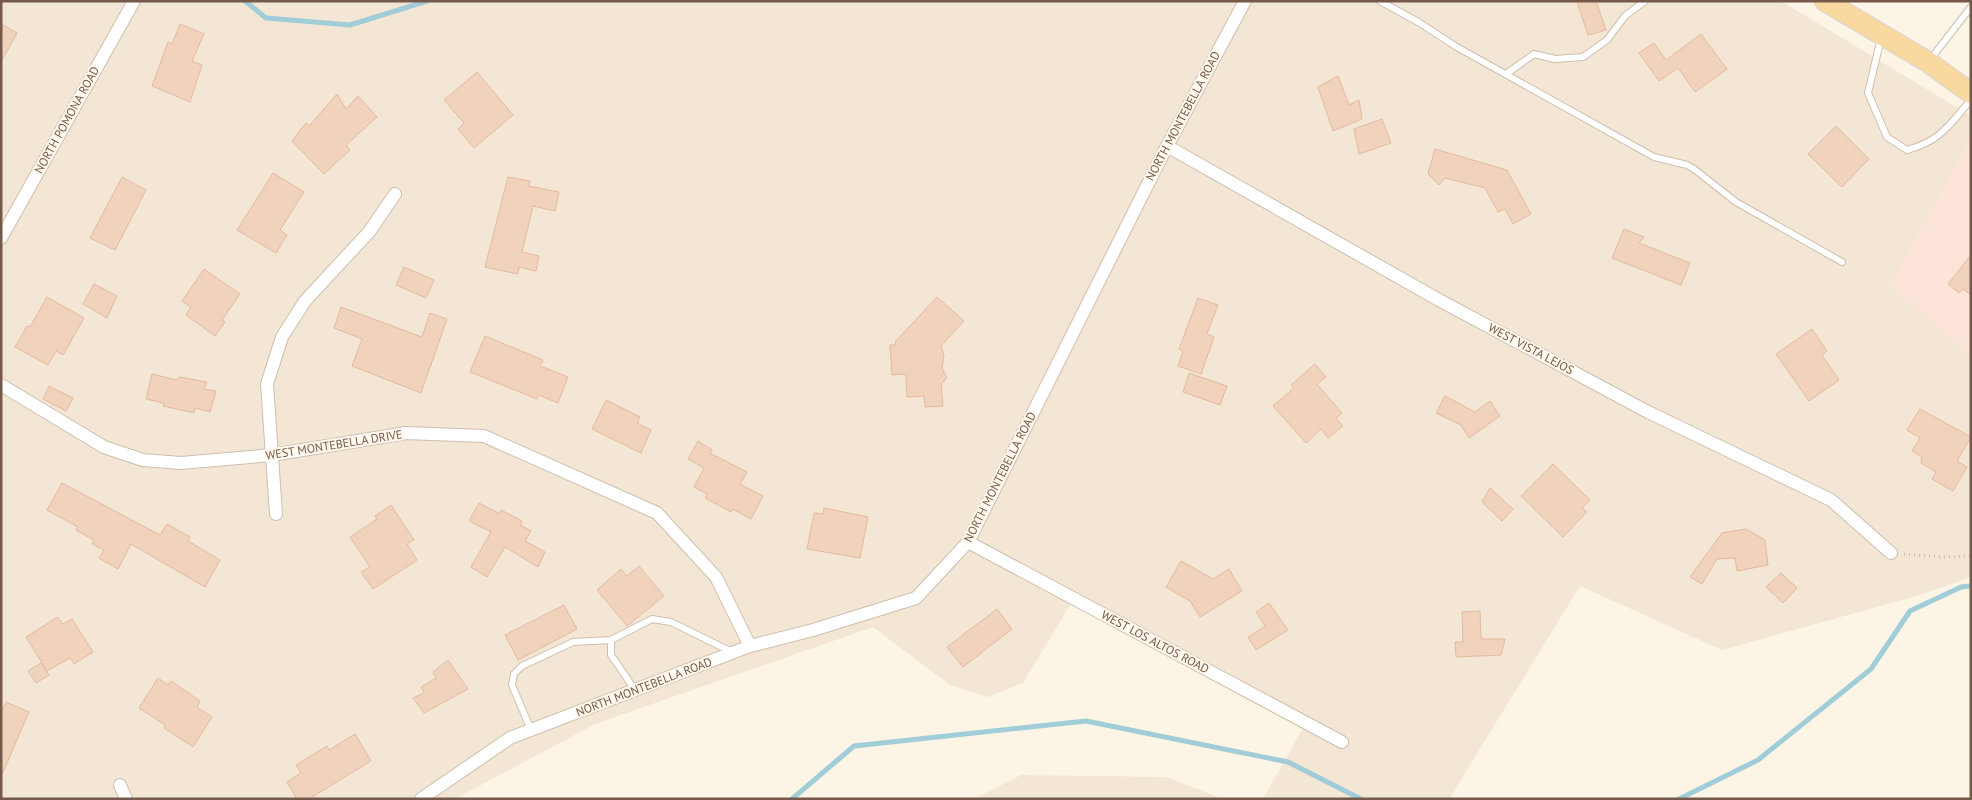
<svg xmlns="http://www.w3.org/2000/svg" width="1972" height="800" font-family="'PT Sans',sans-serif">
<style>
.residential{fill:#f3e6d4}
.commercial{fill:#fce4d9}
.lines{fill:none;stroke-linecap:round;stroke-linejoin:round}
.stream{stroke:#a0cdd7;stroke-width:5}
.building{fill:#f1d3bd;stroke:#e3ba9e}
.service-casing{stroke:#cfbeaf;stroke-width:8}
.minor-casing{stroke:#cfbeaf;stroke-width:14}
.primary-casing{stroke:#dbd4d0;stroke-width:22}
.path{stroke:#d6b6a0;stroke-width:3;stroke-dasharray:1 4;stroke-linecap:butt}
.service{stroke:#fff;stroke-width:6}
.minor{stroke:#fff;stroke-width:12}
.primary{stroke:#f9d99f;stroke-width:20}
.labels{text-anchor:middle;stroke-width:4;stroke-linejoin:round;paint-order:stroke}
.street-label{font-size:12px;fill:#755a4b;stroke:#fff7eb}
</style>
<rect width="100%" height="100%" fill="#fcf4e5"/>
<path class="residential" d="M1,1H1781L1971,116V138L1890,286L1971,355V577L1923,594L1722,650L1580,586L1449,799H1263L1303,728L1072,602L1023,683L988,697L950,685L873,627L595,724L455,799H1Z
M1021,775L1166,777L1223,799H974Z"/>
<path class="commercial" d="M1971,138V355L1890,286Z"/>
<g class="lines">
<path class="stream" d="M245,1L266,18L350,25L427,1
M792,799L854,746L1086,721L1288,762L1361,799
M1679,799L1758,760L1871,669L1910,611L1961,587L1971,586"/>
</g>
<path class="building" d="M1577,1H1596L1606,30L1588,35Z
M1,24L17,33L1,62Z
M180,24L204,34L192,61L202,65L190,102L152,86L168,42L172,44Z
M1701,34L1727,69L1695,92L1678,68L1659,81L1639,53L1654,43L1666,60Z
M477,72L513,115L474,148L458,129L464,123L444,100Z
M1338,76L1349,105L1359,100L1362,119L1333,131L1318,87Z
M337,94L346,109L358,96L377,117L346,145L350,150L324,174L292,141L306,123L309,126Z
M1382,119L1391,143L1359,154L1354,129Z
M1836,126L1869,159L1842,187L1808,154Z
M1435,149L1507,170L1531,214L1513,224L1505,209L1498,212L1485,188L1445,178L1439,185L1428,174Z
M273,173L304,192L280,230L287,235L276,253L237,230Z
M122,177L146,190L115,250L90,238Z
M508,177L530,181L529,186L559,192L555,211L533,206L522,252L539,256L536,271L519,267L518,274L485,267Z
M1624,229L1644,237L1639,243L1690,263L1681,285L1612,258Z
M1971,255V295L1963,289L1959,293L1948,284Z
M404,267L434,280L426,298L396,285Z
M204,269L240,294L222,320L225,322L215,336L186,315L191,307L182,301Z
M94,284L117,296L107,318L83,304Z
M47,297L84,318L63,355L56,351L48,365L15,347L27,326L30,327Z
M937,297L964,321L941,346L944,355L942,368L947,378L941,384L943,406L925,407L924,396L907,397L906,374L892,375L890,345H896L895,342Z
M1198,298L1218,305L1207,334L1214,337L1201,374L1178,366L1183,351L1179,349Z
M341,307L422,337L430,313L447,319L421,393L352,366L362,339L334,328Z
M1812,329L1827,351L1822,355L1839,380L1809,401L1776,354Z
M485,336L543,360L540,366L568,377L558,403L539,395L537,399L470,372Z
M1315,364L1326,377L1317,384L1342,413L1336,418L1343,426L1328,438L1321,429L1306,443L1273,406L1294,388L1291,385Z
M1189,373L1227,386L1220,405L1183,392Z
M152,374L177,380L179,377L207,382L204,389L216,391L210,412L195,408L194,413L163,406L164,403L146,399Z
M49,386L73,398L66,411L43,399Z
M1445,396L1475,412L1490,401L1500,416L1469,438L1461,425L1436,413Z
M606,400L640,417L637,423L651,430L641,453L592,429Z
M1920,409L1971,437L1957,461L1967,467L1953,491L1932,479L1936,472L1921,463L1922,457L1912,451L1920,438L1907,430Z
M698,441L712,450L710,453L747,472L740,484L763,496L751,519L733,509L731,512L705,498L707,494L694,487L704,468L688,459Z
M1553,464L1590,500L1582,508L1587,512L1563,537L1521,496Z
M62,483L160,535L167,524L190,537L188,541L220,560L205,587L131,544L118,569L99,558L104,550L92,544L94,540L76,530L78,527L47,510Z
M1490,488L1513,509L1502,521L1482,502Z
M479,503L500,514L501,510L522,521L520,525L531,531L525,541L545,552L538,567L505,547L487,577L471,567L491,532L469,521Z
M391,505L414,540L407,544L417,560L373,589L361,572L370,567L350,537L377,519L375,516Z
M824,508L868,517L860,558L807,549L814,513L823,514Z
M1746,529L1765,540L1768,565L1737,571L1735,558L1717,559L1702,584L1690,577L1722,533Z
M1181,561L1213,579L1229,569L1242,591L1200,617L1190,601L1166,587Z
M639,566L664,596L627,626L597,590L621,569L627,576Z
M1781,573L1797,588L1783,603L1766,587Z
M1269,603L1288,630L1256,650L1248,637L1265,626L1256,612Z
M564,605L577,629L518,660L505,635Z
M997,609L1012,629L963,667L947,647Z
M1480,611L1481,639H1505L1501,655L1456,657L1455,642H1463L1462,612Z
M58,617L63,624L72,619L93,652L74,664L70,658L47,671L26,637Z
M448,660L468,689L424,713L413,698L424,693L421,687L436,678L433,672Z
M41,663L49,675L36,683L28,671Z
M158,678L168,685L171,681L200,701L197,707L212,717L193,747L164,728L165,725L139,708Z
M6,702L29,712L1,777V713Z
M355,734L371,761L309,799H297L287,782L301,773L296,765L327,746L329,750Z"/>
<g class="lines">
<g class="service-casing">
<path id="service" d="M1380,1L1420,23L1455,46L1654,157L1687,165L1694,169L1736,202L1842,262
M1881,38L1868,93L1887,137L1907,150C1941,141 1949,125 1971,100
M1929,61L1971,7
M1506,74L1534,54L1555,59L1583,57L1607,40L1625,16L1645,1
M611,640V655L635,690
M531,730L512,685L514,674L522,666L573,642L611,640L652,619L671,622L732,652"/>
</g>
<g class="minor-casing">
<path id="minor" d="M1167,146L1439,300L1648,412L1831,500L1891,553
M1,238L134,1
M1,385L104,447L143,460L181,463L272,455L406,433L484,436L657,513L716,577L750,646
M276,514L267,384L282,337L305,301L369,232L395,194
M968,542L1342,742
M120,785L126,799
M421,799L510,738L750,646L813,630L916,598L968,542L1167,146L1245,1"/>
</g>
<g class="primary-casing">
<path id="primary" d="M1825,1L1928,62L1971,93"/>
</g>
<path class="path" d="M1904,554L1943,557L1971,556"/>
<use href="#service" class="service"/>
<use href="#minor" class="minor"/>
<use href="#primary" class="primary"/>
</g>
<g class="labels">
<g class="street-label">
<text transform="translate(1183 116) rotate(-62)" y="4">NORTH MONTEBELLA ROAD</text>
<text transform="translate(67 120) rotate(-61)" y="4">NORTH POMONA ROAD</text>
<text transform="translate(1531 349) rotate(28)" y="4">WEST VISTA LEJOS</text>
<text transform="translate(334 445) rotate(-9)" y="4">WEST MONTEBELLA DRIVE</text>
<text transform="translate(1000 477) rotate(-63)" y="4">NORTH MONTEBELLA ROAD</text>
<text transform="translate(1155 642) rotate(28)" y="4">WEST LOS ALTOS ROAD</text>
<text transform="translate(644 687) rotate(-21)" y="4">NORTH MONTEBELLA ROAD</text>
</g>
</g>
<rect width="1972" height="800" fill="none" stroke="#755a4b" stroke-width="5"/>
</svg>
